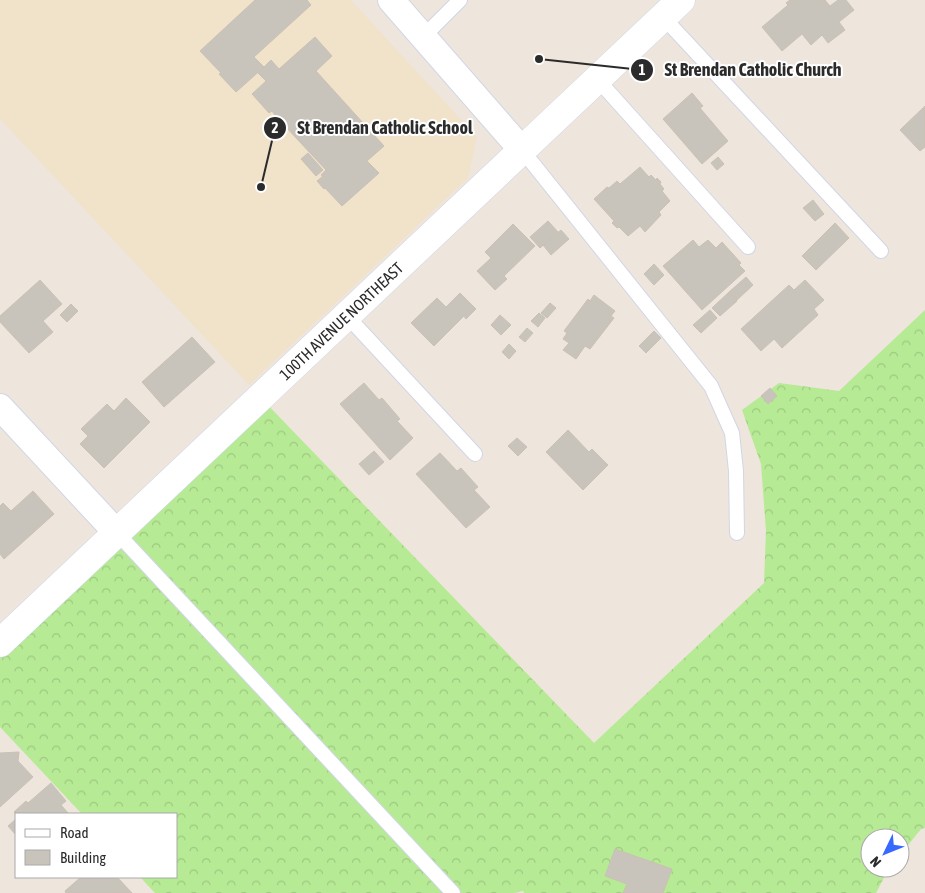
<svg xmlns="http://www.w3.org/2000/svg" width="925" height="893" font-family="'Asap Condensed',sans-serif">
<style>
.education{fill:#f1e2ca}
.forest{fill:url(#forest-crowns)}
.building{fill:#c9c4bb;stroke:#cac1b5}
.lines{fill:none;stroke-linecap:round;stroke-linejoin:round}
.service-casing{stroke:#d1d6e5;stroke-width:16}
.minor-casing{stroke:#d1d6e5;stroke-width:28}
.tertiary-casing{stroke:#d1d6e5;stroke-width:29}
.service{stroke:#fff;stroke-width:14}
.minor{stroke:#fff;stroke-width:26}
.tertiary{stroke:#fff;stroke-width:28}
.labels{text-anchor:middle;stroke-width:4;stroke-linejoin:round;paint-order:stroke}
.street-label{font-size:16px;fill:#2b2b2b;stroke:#fff}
.leader{fill:none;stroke:#2b2b2b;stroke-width:2}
.callout-dot{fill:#2b2b2b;stroke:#fff;stroke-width:2}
.mark-label{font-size:15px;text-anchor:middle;font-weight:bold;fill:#fff}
.callout-label{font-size:18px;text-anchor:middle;font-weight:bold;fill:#2b2b2b;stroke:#fff;stroke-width:4;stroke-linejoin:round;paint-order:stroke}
</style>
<defs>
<pattern id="forest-crowns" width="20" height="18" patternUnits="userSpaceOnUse" patternTransform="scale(1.25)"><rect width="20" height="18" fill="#b6ea94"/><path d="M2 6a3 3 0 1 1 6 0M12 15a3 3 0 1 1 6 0" fill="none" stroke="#9dc980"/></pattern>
</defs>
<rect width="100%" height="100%" fill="#eee5dc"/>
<path class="education" d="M0,0H351L477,137L468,178L249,385L0,119Z"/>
<path class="forest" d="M925,310V828L921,829L900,855V838H870V868H889L876,893H524L523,891L514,893H155L140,877H176V814H82L0,727V643L261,398L594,743L764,583L766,531L761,464L742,410L779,383L839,391Z"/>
<path class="building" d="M255,0H307L311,5L254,57L264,67L236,92L219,74L221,73L200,51Z
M790,0H825L830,6L838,0H846L854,10L839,22L845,30L828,43L822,35L811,45L802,34L782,51L762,27L788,5L786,3Z
M315,37L332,56L316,71L384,146L367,161L379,173L342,206L325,188L324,189L317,181L323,176L321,175L326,170L284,125L273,135L263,125L275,115L272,111L269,113L252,94L266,81L258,73L271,60L279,69Z
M692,93L703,106L700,108L728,141L702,164L663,119Z
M925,106V147L920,151L900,130Z
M308,153L323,170L316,176L301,159Z
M718,157L724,164L717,170L711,163Z
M640,167L649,177L651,175L656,180L657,178L661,182L660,184L664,189L662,191L670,201L659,212L661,215L645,232L640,226L628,236L619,227L617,228L612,223L614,221L594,199L607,187L609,188L617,181L620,184Z
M813,200L824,214L815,221L803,208Z
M548,221L558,232L540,248L530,237Z
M835,223L849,238L816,270L802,256Z
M513,224L535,246L504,276L507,279L495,290L477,271L491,258L485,252Z
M561,230L569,239L551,255L543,245Z
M693,240L699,247L708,240L716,248L722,242L741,263L739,265L745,271L702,310L663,266Z
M654,264L664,275L654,285L644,274Z
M746,277L753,285L737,300L729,292Z
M40,280L62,304L43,321L53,332L29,353L0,322V316Z
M805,280L824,300L814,309L818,315L782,348L774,339L761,351L741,329L789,285L794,290Z
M729,292L737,301L720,316L712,308Z
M460,293L476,309L466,319L464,316L434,346L411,323L437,298L446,307Z
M594,295L615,311L611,316L614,318L590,349L585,346L576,359L563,350L569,343L563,339L567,333L564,331L588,299L590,301Z
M550,303L556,308L547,318L541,313Z
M71,304L78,311L67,322L60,315Z
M710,310L717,318L701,333L693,325Z
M539,313L545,318L538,327L531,321Z
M500,315L511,325L501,335L491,325Z
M527,328L533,333L525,342L519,337Z
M654,331L661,338L646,353L639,346Z
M192,337L215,362L164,407L142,382Z
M509,344L516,351L509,359L502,352Z
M364,383L379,400L382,398L400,419L397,421L413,438L390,460L340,404Z
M770,388L777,396L768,404L761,396Z
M126,398L150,422L104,468L80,444L88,436L81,429L107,404L114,411Z
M568,430L589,452L592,449L608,465L583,490L546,452Z
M517,438L527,447L518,456L508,446Z
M374,451L384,462L369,475L359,464Z
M440,453L457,471L461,468L478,487L474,490L490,507L466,528L416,474Z
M33,491L54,514L4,559L0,554V506L3,503L11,511Z
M19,752L18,761L33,777L0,807V753Z
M51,783L66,801L61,805L69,814H16L14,812L26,801L28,803Z
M16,819V835L8,826Z
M615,849L672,869L663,893H623L627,884L605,876Z
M81,877H100L102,879L105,877H117L132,893H66L65,891Z"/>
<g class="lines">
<g class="service-casing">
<path id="service" d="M663,17L881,251
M424,36L460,0
M598,80L748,247
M522,150L711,386L732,433L736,471L737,533
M347,316L475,454
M117,533L453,893"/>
</g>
<g class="minor-casing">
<path id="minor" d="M391,0L522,150
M0,407L117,533"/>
</g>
<g class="tertiary-casing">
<g id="tertiary">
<path id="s1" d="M0,643L681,0"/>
</g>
</g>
<use href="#service" class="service"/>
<use href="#minor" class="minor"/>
<use href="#tertiary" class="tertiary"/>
</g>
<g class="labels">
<g class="street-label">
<text dy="6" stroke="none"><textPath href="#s1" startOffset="469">100TH AVENUE NORTHEAST</textPath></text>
</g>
</g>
<path class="leader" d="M539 59L642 70M261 187L275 128"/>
<g class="callout-dot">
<circle cx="539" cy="59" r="5"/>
<circle cx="261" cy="187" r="5"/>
<circle cx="642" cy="70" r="12"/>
<circle cx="275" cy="128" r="12"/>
</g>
<g class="mark-label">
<text x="642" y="75">1</text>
<text x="275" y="133">2</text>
</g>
<g class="callout-label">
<text x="753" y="76">St Brendan Catholic Church</text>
<text x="385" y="134">St Brendan Catholic School</text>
</g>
<rect x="15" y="813" width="162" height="65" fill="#ffffff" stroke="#aaaaaa"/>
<rect x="25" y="829" width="25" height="8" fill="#ffffff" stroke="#aaaaaa"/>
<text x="60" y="838" font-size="15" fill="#2b2b2b">Road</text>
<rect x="25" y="850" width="25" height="15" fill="#c9c4bb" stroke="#aaaaaa"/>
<text x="60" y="863" font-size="15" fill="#2b2b2b">Building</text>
<g transform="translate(885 853) rotate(227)"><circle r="24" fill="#ffffff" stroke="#aaaaaa"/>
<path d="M0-4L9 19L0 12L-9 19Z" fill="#3869ff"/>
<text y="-8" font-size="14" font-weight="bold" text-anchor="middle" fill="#2b2b2b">N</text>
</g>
</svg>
